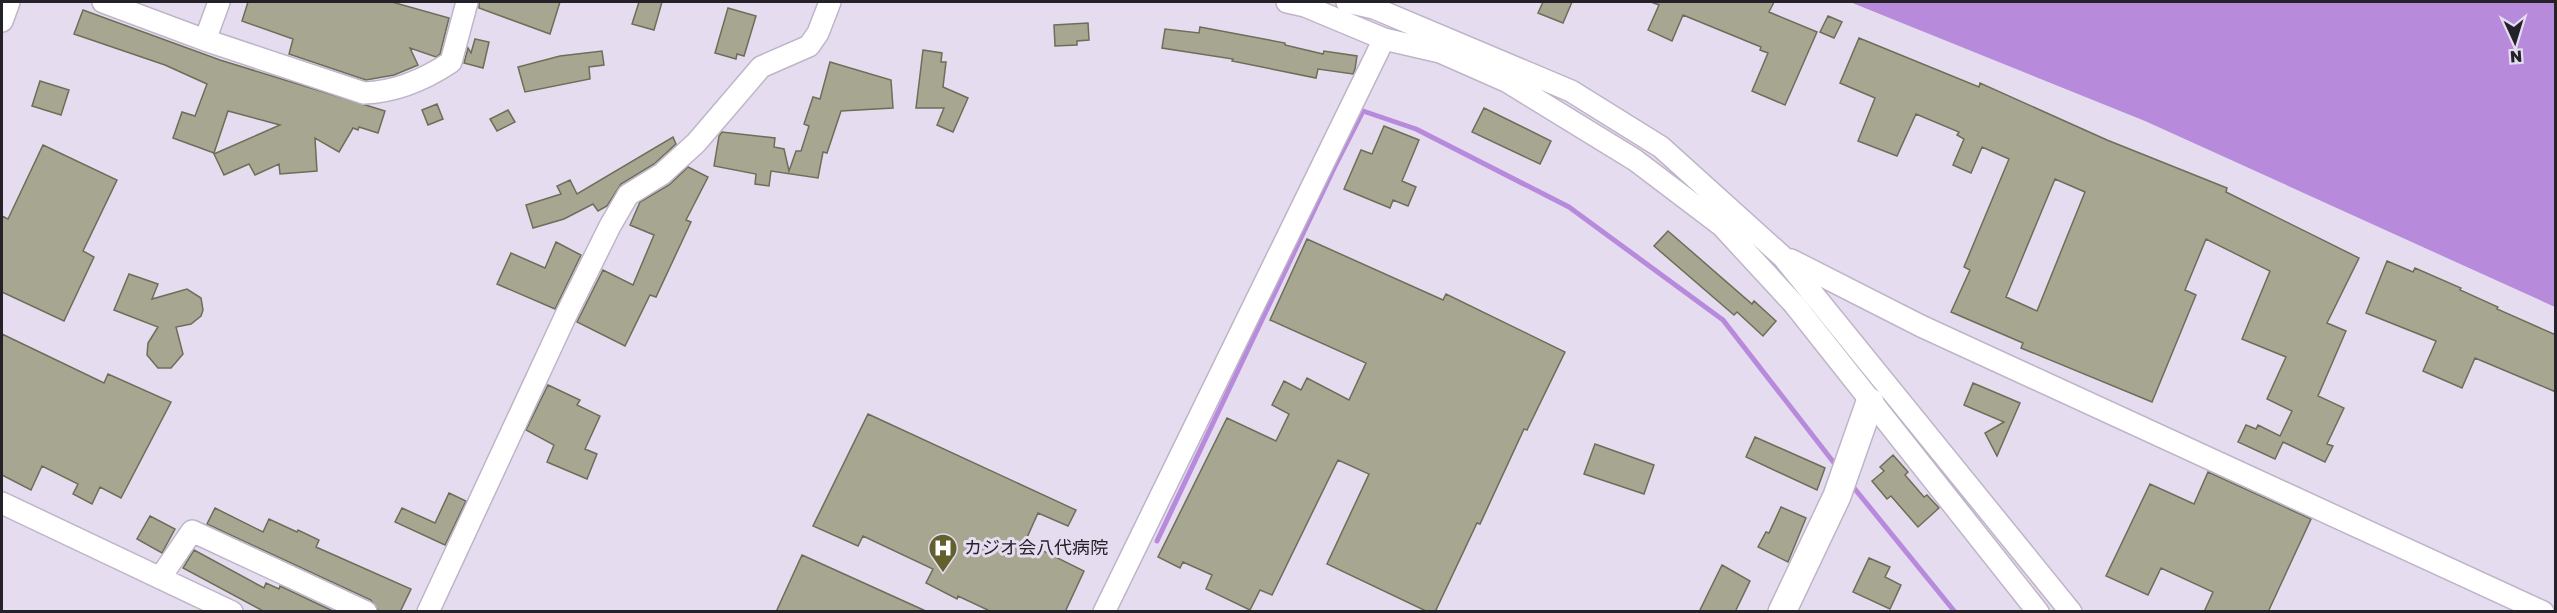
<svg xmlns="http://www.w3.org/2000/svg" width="2557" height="613" font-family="'Golos Text','Noto Sans JP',sans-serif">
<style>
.water{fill:#b78adc}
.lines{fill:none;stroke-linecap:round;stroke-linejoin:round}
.stream{stroke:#b78adc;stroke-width:5}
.building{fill:#a7a691;stroke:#6d6d59;stroke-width:1.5;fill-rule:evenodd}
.minor-casing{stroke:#bfb4c8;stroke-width:24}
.major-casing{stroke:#bfb4c8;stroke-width:30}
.minor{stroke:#fff;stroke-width:21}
.major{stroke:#fff;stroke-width:27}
.labels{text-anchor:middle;stroke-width:6;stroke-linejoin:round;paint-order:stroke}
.poi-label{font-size:18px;fill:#252129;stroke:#e6dcf0;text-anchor:start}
</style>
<rect width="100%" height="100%" fill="#e6dcf0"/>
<path class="water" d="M1850,2H2555V307L2145,121Z"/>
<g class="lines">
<path class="stream" d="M1850,483L1955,612
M1157,541L1336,164L1363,111L1416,129L1569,207L1723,320L1838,468"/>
</g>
<path class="building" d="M248,2H392L449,18L440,54L436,57L410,48L418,65L394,75L366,80L289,54L293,39L242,21Z
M479,2H560L550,34L479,8Z
M639,2H662L654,30L632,24Z
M1543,2H1572L1563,23L1538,13Z
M1651,2H1774L1769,12L1817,32L1785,105L1752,91L1768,53L1760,50L1761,47L1683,15L1672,41L1648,30L1659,5Z
M728,8L756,16L744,56L737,54L736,59L715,53Z
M83,10L220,60L385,111L378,133L359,127L358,130L353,128L339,152L315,138L317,171L280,174L279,164L255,175L249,164L224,175L214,154L280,125L228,111L214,153L173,138L182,112L195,116L207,84L165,65L74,34Z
M1828,16L1842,22L1834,38L1820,32Z
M1088,23L1089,40L1077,41V45L1055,46L1054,25Z
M1200,27L1285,43V45L1323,54L1324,51L1357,56L1355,69L1353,74L1318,69L1316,78L1232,61L1233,59L1162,48L1165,29L1199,33Z
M1859,38L1979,87L1980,83L2107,140L2227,188L2226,192L2359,258L2327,323L2346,331L2318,396L2344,408L2327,444L2333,446L2325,462L2283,442L2275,459L2238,442L2246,425L2256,429L2258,425L2280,436L2292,411L2267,399L2286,357L2242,339L2270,271L2206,239L2185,290L2196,295L2152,402L2021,348L2023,343L1951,312L1970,270L1964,267L2009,159L1982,147L1971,173L1953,165L1964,139L1957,135L1959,132L1916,114L1897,156L1858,141L1875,98L1840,83ZM2055,179L2085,192L2037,311L2006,297Z
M475,39L489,42L483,68L464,63L468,48L471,53Z
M923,50L942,53L941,62H946L943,87L968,98L953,132L937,125L944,108H916Z
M602,51L604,65L589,67L590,79L525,92L518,67L560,56Z
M830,62L891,80L893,108L841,111L827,153L823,152L818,178L771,171L769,186L755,184L756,174L714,166L719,136L722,132L775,138L774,147L784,149L789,171L796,151H801L809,126L804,124L813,97L820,99Z
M40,81L69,90L61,115L32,106Z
M437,104L443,119L428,125L422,110Z
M1484,108L1551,141L1540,164L1472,132Z
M508,110L515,122L497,131L490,119Z
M1384,126L1419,140L1402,181L1416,187L1408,206L1393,200L1390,208L1344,189L1361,150L1372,154Z
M673,137L676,144L654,164L621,184L607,206L598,211L593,204L564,219L533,228L526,205L561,194L557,186L570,180L577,194Z
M43,145L117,180L83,251L94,257L64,321L2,292V216L8,219Z
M688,167L708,177L686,220L691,222L656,297L650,295L625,346L577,322L603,270L633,285L654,235L630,225L640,202L669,185Z
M1668,231L1752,304L1754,301L1776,321L1763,336L1737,312L1734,315L1654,246Z
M1307,239L1443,300L1446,294L1565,352L1527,430L1524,429L1480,524L1477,523L1435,612H1428L1327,564L1369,474L1338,460L1272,595L1260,590L1250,610L1206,589L1212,575L1183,562L1180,568L1158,557L1227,418L1276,441L1289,414L1272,405L1284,381L1301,390L1307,378L1349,400L1366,363L1270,320Z
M556,242L581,255L555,309L497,284L511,253L545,268Z
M2387,261L2413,272L2415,268L2461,288L2460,290L2498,307L2497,309L2556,335V392L2475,358L2462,388L2423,371L2436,341L2366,313Z
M129,274L158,284L152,299L187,289L201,298L203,310L201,316L191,324L176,327L183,354L171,368H158L147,355L148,343L158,327L114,310Z
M2,334L104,383L108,374L171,402L121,498L100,487L92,504L73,494L78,484L42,466L31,490L2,475Z
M1973,383L2020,403L1997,456L1985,433L2004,422L1964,405Z
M548,385L580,400L577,405L600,416L585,449L597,454L587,479L547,462L554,445L526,430Z
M868,414L1076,510L1068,526L1038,513L1025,542L1084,571L1065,612H992L958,596L957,599L926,583L933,569L863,536L858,546L813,526Z
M1755,437L1825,468L1817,490L1746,457Z
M1595,444L1654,465L1644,494L1584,474Z
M1893,455L1908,472L1905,475L1924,497L1927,495L1939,508L1918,527L1891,496L1887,499L1872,481L1884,471L1880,467Z
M2208,472L2311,519L2268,612H2204L2213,592L2161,568L2148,595L2106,576L2150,484L2194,504Z
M449,493L466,501L445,545L395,522L402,508L435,523Z
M1781,507L1806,518L1788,562L1758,547L1766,532L1769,533Z
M215,508L263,532L269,519L297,532L298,530L319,540L316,547L411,589L400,612H379L371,600L207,524Z
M150,516L175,529L162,553L137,539Z
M194,550L264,588L266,583L279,589L280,586L335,612H265L183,568Z
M802,555L928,612H776Z
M1869,558L1890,567L1885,577L1901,585L1890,609L1853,592Z
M1722,565L1750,581L1735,612H1699Z"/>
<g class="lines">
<g class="minor-casing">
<path id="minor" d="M103,2L205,40L364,93C396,92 424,80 451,62L467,2
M1287,2L1305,6L1384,39L1440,52L1508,82L1635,160L1722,226L1794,304L2038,612
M1347,2L1374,8L1571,91L1661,147L1783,257L2071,612
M2,21L9,2
M205,40L219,2
M1791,260L1921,326L2543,612
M2,503L232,612
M160,578L192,531L366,612
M428,612L566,315L610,226L628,195L662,174L696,143L761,67L809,46L818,33L830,2
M1104,612L1384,39"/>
</g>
<g class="major-casing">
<path id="major" d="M1782,612L1837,496L1870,402"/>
</g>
<use href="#minor" class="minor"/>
<use href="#major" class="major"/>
</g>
<defs>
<g id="hospital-pin" transform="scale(1.5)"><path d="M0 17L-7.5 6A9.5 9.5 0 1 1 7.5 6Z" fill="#62602d" stroke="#e6dcf0"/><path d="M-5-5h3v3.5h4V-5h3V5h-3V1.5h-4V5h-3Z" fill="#fff"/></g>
</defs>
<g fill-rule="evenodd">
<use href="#hospital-pin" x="943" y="548"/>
</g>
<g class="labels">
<g class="poi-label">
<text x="964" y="554">カジオ会八代病院</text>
</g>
</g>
<rect width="2557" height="613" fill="none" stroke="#252129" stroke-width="6"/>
<g transform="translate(2515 42) rotate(176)" stroke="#e6dcf0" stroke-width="4.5" paint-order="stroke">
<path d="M0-4.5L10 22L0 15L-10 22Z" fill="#252129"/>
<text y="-9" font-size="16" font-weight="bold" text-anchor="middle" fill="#252129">N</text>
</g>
</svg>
